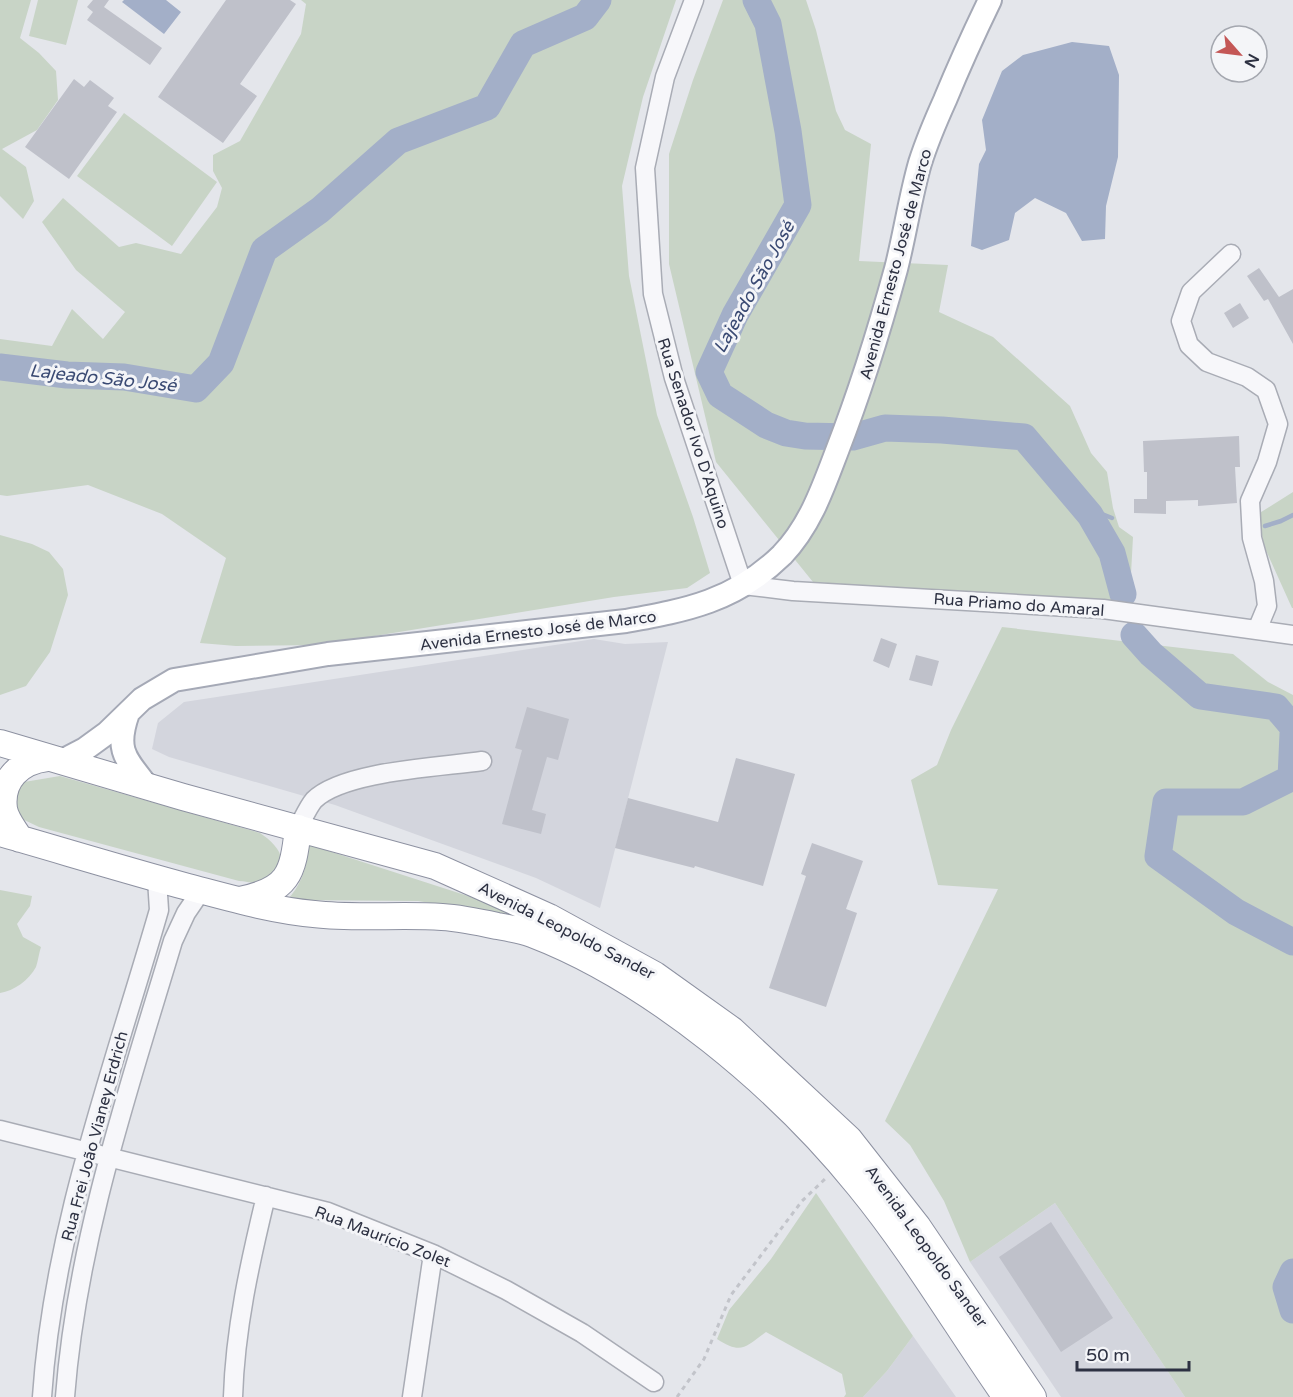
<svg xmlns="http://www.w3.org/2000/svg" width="1293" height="1397" font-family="'Varela Round',sans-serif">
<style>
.built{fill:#d3d5dd}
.green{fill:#c8d4c6}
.water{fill:#a3afc8}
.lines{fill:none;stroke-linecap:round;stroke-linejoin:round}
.stream{stroke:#a3afc8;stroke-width:4.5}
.river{stroke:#a3afc8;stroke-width:27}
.building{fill:#bfc1ca}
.minor-casing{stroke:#a9acb5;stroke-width:21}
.major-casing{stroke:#a5a9b6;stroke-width:26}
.highway-casing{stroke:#8d91a1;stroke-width:28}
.path{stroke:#c2c4ca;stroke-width:3;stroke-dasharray:4.5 4.5;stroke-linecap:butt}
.minor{stroke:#f7f7fa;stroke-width:18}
.major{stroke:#fff;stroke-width:22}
.highway{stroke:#fff;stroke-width:26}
.labels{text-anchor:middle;stroke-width:6;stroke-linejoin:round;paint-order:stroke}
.street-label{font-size:16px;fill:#2d3142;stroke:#f4f5f8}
.water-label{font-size:18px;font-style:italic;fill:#3a4a73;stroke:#f4f5f8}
</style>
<rect width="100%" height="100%" fill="#e4e6eb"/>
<path class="built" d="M594,639L625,644L668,642L600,908L536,878L335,805L169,757L152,749L158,723L184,702Z
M1055,1203L1185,1397H1061L970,1262Z
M913,1336L956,1397H863L887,1371Z"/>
<path class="green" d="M0,0H31L20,38L39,53L56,71L58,100L37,130L2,149L26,167L34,201L23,219L0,196Z
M38,0H78L66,45L29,36Z
M301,0H676L643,97L622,186L629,276L657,415L693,517L710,573L687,588L614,597L319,645L236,646L200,643L226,558L162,514L88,485L7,496L0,495V339L52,346L72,309L103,339L125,312L76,270L42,222L63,198L119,247L136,243L181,254L217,207L222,188L213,171V155L240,141L301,34L306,4Z
M723,0H806L816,30L836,111L845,130L871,144L859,261L948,265L939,312L993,337L1070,406L1091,453L1107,472L1113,508L1119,527L1133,537L1131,574L1111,603L813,582L716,462L669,264V154L693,80Z
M124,113L217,182L172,246L77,176Z
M1293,492V608H1292L1264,546L1258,514Z
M0,535L32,544L49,552L63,569L68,595L50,652L26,686L0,695Z
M1002,627L1233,654L1268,682L1293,695V1397H1185L1055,1203L970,1262L944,1201L910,1145L885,1121L998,889L938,885L911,780L937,765L951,730Z
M60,776L260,833C275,843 292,860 272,875C269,878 263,882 259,883C254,884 245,881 239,881L39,827L20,818L14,805L15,792L24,782Z
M307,844L468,896L534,920L418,901L287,900C301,886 309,864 307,844Z
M0,890L32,896L30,906L17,924L23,937L41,947C39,953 38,961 36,967C29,980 14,991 0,993Z
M816,1193L913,1336L887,1371L863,1397H844L846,1394L842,1374L766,1332C745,1347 742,1355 717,1339L729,1310L771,1259Z"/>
<path class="water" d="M124,0H166L181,12L164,34L122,2Z
M1072,42L1109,46L1119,75L1118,157L1106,206L1105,239L1082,241L1066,213L1035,198L1015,213L1009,240L982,250L971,246L979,164L986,150L982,120L1002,71L1023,55Z"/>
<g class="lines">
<path class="stream" d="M1090,515L1102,514L1112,518
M1265,526L1281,521L1293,515"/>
<path class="river" d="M756,0L768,24L788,131L798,205L735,315L709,372L720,395L766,425L786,433L805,436L853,437L885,428L942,430L1024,437L1090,515L1112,553L1123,594
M0,367L67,375L124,377L196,389L221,363L264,250L320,210L398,141L487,107L523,44L585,17L598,0
M1134,635L1151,654L1200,696L1276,707L1293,727
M1293,734L1291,778L1243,802H1166L1158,856L1236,912L1293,942
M1293,1272L1286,1287L1293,1310"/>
</g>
<path class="building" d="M93,0H109L104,7L162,48L150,65L87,20L93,12L87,7Z
M226,0H290L296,4L240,84L257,96L223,143L158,97Z
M74,79L84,87L90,80L114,98L108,106L117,112L69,179L25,147Z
M1259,268L1279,297L1293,289V344L1268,299L1264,301L1247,276Z
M1240,303L1249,318L1233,328L1224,313Z
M1239,436L1240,467H1235L1237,503L1198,506V500L1166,501V514L1134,513V499H1147V472H1144L1143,441Z
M881,638L897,644L889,668L873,661Z
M916,655L939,661L932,686L909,680Z
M527,707L569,719L558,760L547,757L532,810L546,814L541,834L502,824L522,750L515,748Z
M736,758L795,774L763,886L695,866L694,868L615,848L628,798L718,822Z
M812,843L863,861L846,909L857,913L826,1007L769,988L806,876L801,874Z
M1051,1222L1113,1318L1061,1352L999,1257Z"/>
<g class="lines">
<g class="minor-casing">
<path id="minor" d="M694,0L665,77L645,168L653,294L674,378L743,585L793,591L1103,609L1293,635
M1231,254L1191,292L1181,321L1189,345L1207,362L1247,377L1266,390L1278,424L1267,462L1250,501L1252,538L1264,581L1267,606L1257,630
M298,828C303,819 308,807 314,800C343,771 441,767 482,761
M0,1130L328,1212L433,1254L506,1290L582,1333L654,1382
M42,1397C53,1229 113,1070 159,910L157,879
M65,1397C77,1240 128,1091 173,941L186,913L201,891
M233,1397C235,1329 250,1262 266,1196
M412,1397L433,1254"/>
</g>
<g class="major-casing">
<path id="major" d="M128,713C115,750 125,758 147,786
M62,761L85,749L107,733L142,699L174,680L328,654L626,621C687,610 735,601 782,555C810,526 823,488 837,451C860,392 879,331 896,269C905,234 910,198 920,163C927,141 936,120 945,100C959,66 974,33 990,0"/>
</g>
<g class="highway-casing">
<path id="highway" d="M0,743L183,797L435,866L549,917L655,975L732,1030L849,1139L918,1227L1033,1397
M0,833C63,851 125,870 188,887C230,898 271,910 314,914C356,919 400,914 442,917C460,918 479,922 497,926C508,928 521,930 532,934C652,980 779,1087 859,1186C913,1252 957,1327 1006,1397
M20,839C14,829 6,820 4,809C0,779 21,761 47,758
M240,900C288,890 293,875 298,828"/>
</g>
<path class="path" d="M677,1397L704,1359L731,1295L802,1201L826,1178"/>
<use href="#minor" class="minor"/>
<use href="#major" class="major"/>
<use href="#highway" class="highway"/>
</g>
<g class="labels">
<g class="street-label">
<text transform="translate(895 264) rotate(-75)" y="6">Avenida Ernesto José de Marco</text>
<text transform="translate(694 433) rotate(72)" y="6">Rua Senador Ivo D'Aquino</text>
<text transform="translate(1019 604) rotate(4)" y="6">Rua Priamo do Amaral</text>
<text transform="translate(538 630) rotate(-7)" y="6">Avenida Ernesto José de Marco</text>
<text transform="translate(567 930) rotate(27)" y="6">Avenida Leopoldo Sander</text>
<text transform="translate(94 1136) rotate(-75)" y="6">Rua Frei João Vianey Erdrich</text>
<text transform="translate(383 1236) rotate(21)" y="6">Rua Maurício Zolet</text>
<text transform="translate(927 1246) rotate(54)" y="6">Avenida Leopoldo Sander</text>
</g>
<g class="water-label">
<text transform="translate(754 287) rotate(-61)" y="6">Lajeado São José</text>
<text transform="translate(103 378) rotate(6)" y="6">Lajeado São José</text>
</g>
</g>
<g transform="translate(1239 54) rotate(118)"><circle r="28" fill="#f4f5f8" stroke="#a4a7af" stroke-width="1.5"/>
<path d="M0-4.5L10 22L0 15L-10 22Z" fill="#c45756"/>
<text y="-9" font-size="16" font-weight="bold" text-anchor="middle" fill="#2d3142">N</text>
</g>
<path d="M1077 1361v9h112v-9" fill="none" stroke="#2d3142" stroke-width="3"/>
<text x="1086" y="1361" font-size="18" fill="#2d3142" stroke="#f4f5f8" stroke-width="4.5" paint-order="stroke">50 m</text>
</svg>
